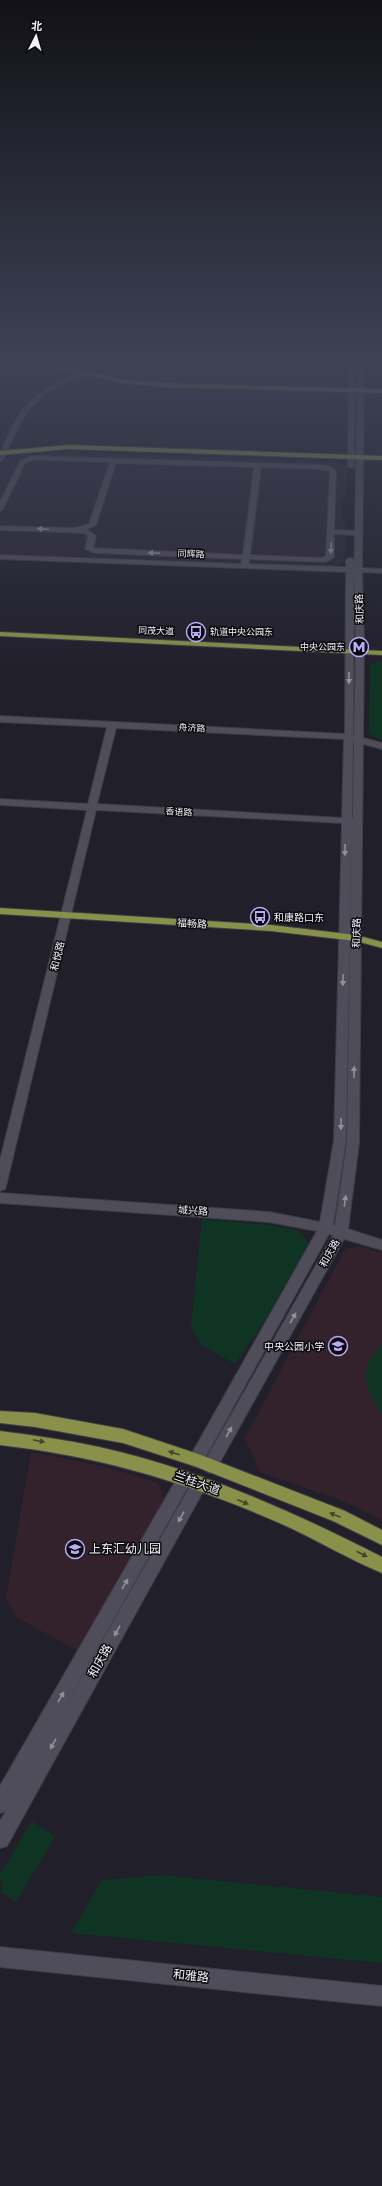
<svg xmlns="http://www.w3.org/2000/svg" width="382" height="2186" font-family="'Times New Roman','Noto Sans SC',serif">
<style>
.education{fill:#33222b}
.medical{fill:#2b2535}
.green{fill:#103424}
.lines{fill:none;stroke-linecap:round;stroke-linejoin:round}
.minor-casing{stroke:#3e3c45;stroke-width:2}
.major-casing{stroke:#3e3c45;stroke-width:2}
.minor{fill:#4f4d59;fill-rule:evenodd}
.major{fill:#889049;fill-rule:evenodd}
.major-bridge-casing{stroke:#3e3c45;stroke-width:8;stroke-linecap:butt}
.major-bridge{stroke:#889049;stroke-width:6}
.oneway{fill:#918f9a}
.oneway2{fill:#434629}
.labels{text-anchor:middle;stroke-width:3;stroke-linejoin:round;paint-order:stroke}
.far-street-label{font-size:9px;fill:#f4f3fb;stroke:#0a0a0f}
.far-poi-label{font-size:9px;fill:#f4f3fb;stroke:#0a0a0f;text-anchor:start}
.street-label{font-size:10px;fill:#f4f3fb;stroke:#0a0a0f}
.poi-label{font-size:10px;fill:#f4f3fb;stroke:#0a0a0f;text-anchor:start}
.near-street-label{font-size:12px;fill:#f4f3fb;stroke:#0a0a0f}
.near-poi-label{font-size:12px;fill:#f4f3fb;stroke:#0a0a0f;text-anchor:start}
</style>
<rect width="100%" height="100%" fill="#211f2a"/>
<path class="education" d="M360,1246L382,1253V1520L346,1502L260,1472L245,1438L345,1249Z
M31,1452L111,1468L158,1483L164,1499L78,1651L16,1617L6,1598Z"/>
<path class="medical" d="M69,452L338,462L347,466V495L342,502V517L346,526L344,563L335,567L0,554V468L5,458L38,453Z"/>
<path class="green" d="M382,661V740L369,734L370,664Z
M202,1219L268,1225L297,1230L309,1243L264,1322L235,1364L201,1345L191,1326Z
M382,1344V1416C366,1387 356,1372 382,1344Z
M32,1821L55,1837L16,1902L1,1892L3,1883L0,1880V1875Z
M161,1875L382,1897V1963L71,1933L102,1880Z"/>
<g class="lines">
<g class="minor-casing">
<path id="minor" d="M93,365H101C90,374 74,378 62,384C26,402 19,426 3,460L0,462C0,451 5,443 9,433C28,392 56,383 93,365Z
M349,365H355L354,466L351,468L348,466Z
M358,365H364L362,568L382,569V573L362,572L364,643L363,738L382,743V749L363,744L359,1143L348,1229L382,1240V1250L344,1239L215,1471L210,1473L205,1471L202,1466L205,1461L333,1235L329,1234L201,1465L196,1467L191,1465L188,1460L191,1455L317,1231L269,1222L0,1203V1193L269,1212L320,1222L334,1140L342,823L96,810L6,1186L5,1189L0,1191V1160L87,810L0,805V799L88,804L107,727L0,722V716L345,734L346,572L0,559V555L241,564L242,559L95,553L85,549L88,536L85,533L0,530V526L75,528L89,524L110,462L33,460L25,463L3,509L0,511V502L20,461L32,456L321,465L332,467L336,471L334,530L355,531ZM116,463L254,467L243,555L93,548L96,536L87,529L96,525ZM261,467L321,469L330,471L326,556L322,558L250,555ZM334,534L355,535L354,568V560L350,558L346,560V567L249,564V559L326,562L334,557ZM354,572L356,643L354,736L353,735ZM116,728L344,739L342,818L97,804ZM353,741H354L353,818H352ZM352,824L347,1143L335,1226L333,1225L346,1140Z
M185,1471L190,1473L193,1478L190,1483L55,1724L195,1478L200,1476L205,1478L208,1483L205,1488L7,1846L0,1848V1821L6,1811L0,1813V1786L180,1473Z
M0,1947L382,1986V2006L0,1967Z"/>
</g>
<g class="major-casing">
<path id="major" d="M0,365H4L1,367Z
M57,365L80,371L81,372L78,374L55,368Z
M89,372L122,379L163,383L382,389V393L163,387L122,383L87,375Z
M69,445L382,456V460L69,449L0,455V451Z
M0,632L382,651V655L0,636Z
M0,908L271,925L356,935L382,942V948L356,941L271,931L0,914Z
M0,1411L35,1413L123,1429L201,1455L345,1511L382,1530V1545L333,1521L194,1466L123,1443L35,1427L0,1423Z
M0,1431C33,1435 66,1440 99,1447C198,1469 292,1511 382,1557V1573C348,1559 317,1540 284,1525C189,1483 104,1457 0,1445Z"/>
</g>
<use href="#minor" class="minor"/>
<use href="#major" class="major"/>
<g class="major-bridge-casing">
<path id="major-bridge" d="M78,372L89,374"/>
</g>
<use href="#major-bridge" class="major-bridge"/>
</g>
<defs><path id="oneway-solid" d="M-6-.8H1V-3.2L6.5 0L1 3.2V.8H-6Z"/></defs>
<g class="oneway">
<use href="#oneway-solid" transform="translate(43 529) rotate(-178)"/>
<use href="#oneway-solid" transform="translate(331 548) rotate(92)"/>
<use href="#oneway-solid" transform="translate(154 553) rotate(-178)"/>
<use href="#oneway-solid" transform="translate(349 678) rotate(90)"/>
<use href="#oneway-solid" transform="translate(345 850) rotate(91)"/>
<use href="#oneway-solid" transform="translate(343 980) rotate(91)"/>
<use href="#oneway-solid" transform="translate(354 1072) rotate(-89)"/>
<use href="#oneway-solid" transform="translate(341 1124) rotate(91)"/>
<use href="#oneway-solid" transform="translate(345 1201) rotate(-82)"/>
<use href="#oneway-solid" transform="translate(293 1318) rotate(-61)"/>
<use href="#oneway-solid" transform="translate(229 1432) rotate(-61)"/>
<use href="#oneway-solid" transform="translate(181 1517) rotate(119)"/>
<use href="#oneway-solid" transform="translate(125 1584) rotate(-60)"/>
<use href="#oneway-solid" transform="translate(117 1631) rotate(119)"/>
<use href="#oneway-solid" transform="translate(61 1697) rotate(-60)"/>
<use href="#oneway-solid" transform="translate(53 1744) rotate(119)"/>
</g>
<g class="oneway2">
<use href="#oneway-solid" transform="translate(39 1441) rotate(11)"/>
<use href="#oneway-solid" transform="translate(174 1453) rotate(-162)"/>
<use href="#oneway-solid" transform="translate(243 1502) rotate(22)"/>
<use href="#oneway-solid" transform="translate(335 1515) rotate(-158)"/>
<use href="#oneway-solid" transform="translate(362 1554) rotate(27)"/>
</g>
<linearGradient id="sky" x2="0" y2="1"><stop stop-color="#121117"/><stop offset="0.54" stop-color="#3d4255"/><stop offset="1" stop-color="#3d4255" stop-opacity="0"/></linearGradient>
<rect width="382" height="671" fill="url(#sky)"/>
<defs>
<g id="bus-ring" transform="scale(1)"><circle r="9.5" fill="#0a0a0f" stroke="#b9abf7" stroke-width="1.5"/><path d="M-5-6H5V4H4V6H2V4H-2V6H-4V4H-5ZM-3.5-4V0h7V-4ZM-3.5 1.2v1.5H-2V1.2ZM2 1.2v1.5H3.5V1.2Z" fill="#b9abf7"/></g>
<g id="metro-ring" transform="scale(1)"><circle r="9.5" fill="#0a0a0f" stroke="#b9abf7" stroke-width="1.5"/><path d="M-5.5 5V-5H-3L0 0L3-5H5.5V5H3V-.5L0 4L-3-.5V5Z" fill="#b9abf7"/></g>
<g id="school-ring" transform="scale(1)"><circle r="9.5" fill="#0a0a0f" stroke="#b9abf7" stroke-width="1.5"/><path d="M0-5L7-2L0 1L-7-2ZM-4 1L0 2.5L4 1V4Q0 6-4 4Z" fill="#b9abf7"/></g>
</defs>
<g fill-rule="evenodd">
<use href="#bus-ring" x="196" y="632"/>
<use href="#metro-ring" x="359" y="647"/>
<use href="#bus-ring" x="260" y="917"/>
<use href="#school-ring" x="338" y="1346"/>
<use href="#school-ring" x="75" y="1549"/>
</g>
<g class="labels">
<g class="far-street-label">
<text transform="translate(191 554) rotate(2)" y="3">同辉路</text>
<text transform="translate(156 631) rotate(2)" y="3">同茂大道</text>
<text transform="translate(192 728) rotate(3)" y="3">舟济路</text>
<text transform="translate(179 812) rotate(3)" y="3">香语路</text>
</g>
<g class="far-poi-label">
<text x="210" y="635">轨道中央公园东</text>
<text x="345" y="650" text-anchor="end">中央公园东</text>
</g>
<g class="street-label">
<text transform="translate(359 609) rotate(-92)" y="4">和庆路</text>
<text transform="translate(192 923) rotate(4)" y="4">福畅路</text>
<text transform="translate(356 933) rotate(-89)" y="4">和庆路</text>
<text transform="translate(57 956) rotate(-76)" y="4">和悦路</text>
<text transform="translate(193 1210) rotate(4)" y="4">城兴路</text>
<text transform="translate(329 1253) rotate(-61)" y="4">和庆路</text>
</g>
<g class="poi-label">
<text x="274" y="921">和康路口东</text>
<text x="324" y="1350" text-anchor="end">中央公园小学</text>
</g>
<g class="near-street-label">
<text transform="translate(197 1483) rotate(20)" y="4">兰桂大道</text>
<text transform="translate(100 1661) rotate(-61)" y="4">和庆路</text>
<text transform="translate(191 1976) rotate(6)" y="4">和雅路</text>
</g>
<g class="near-poi-label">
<text x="89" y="1553">上东汇幼儿园</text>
</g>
</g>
<g transform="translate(36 36) rotate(5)" stroke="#0a0a0f" stroke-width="3" paint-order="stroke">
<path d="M0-3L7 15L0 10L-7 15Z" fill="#f4f3fb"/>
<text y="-6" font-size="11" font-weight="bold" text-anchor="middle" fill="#f4f3fb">北</text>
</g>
</svg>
